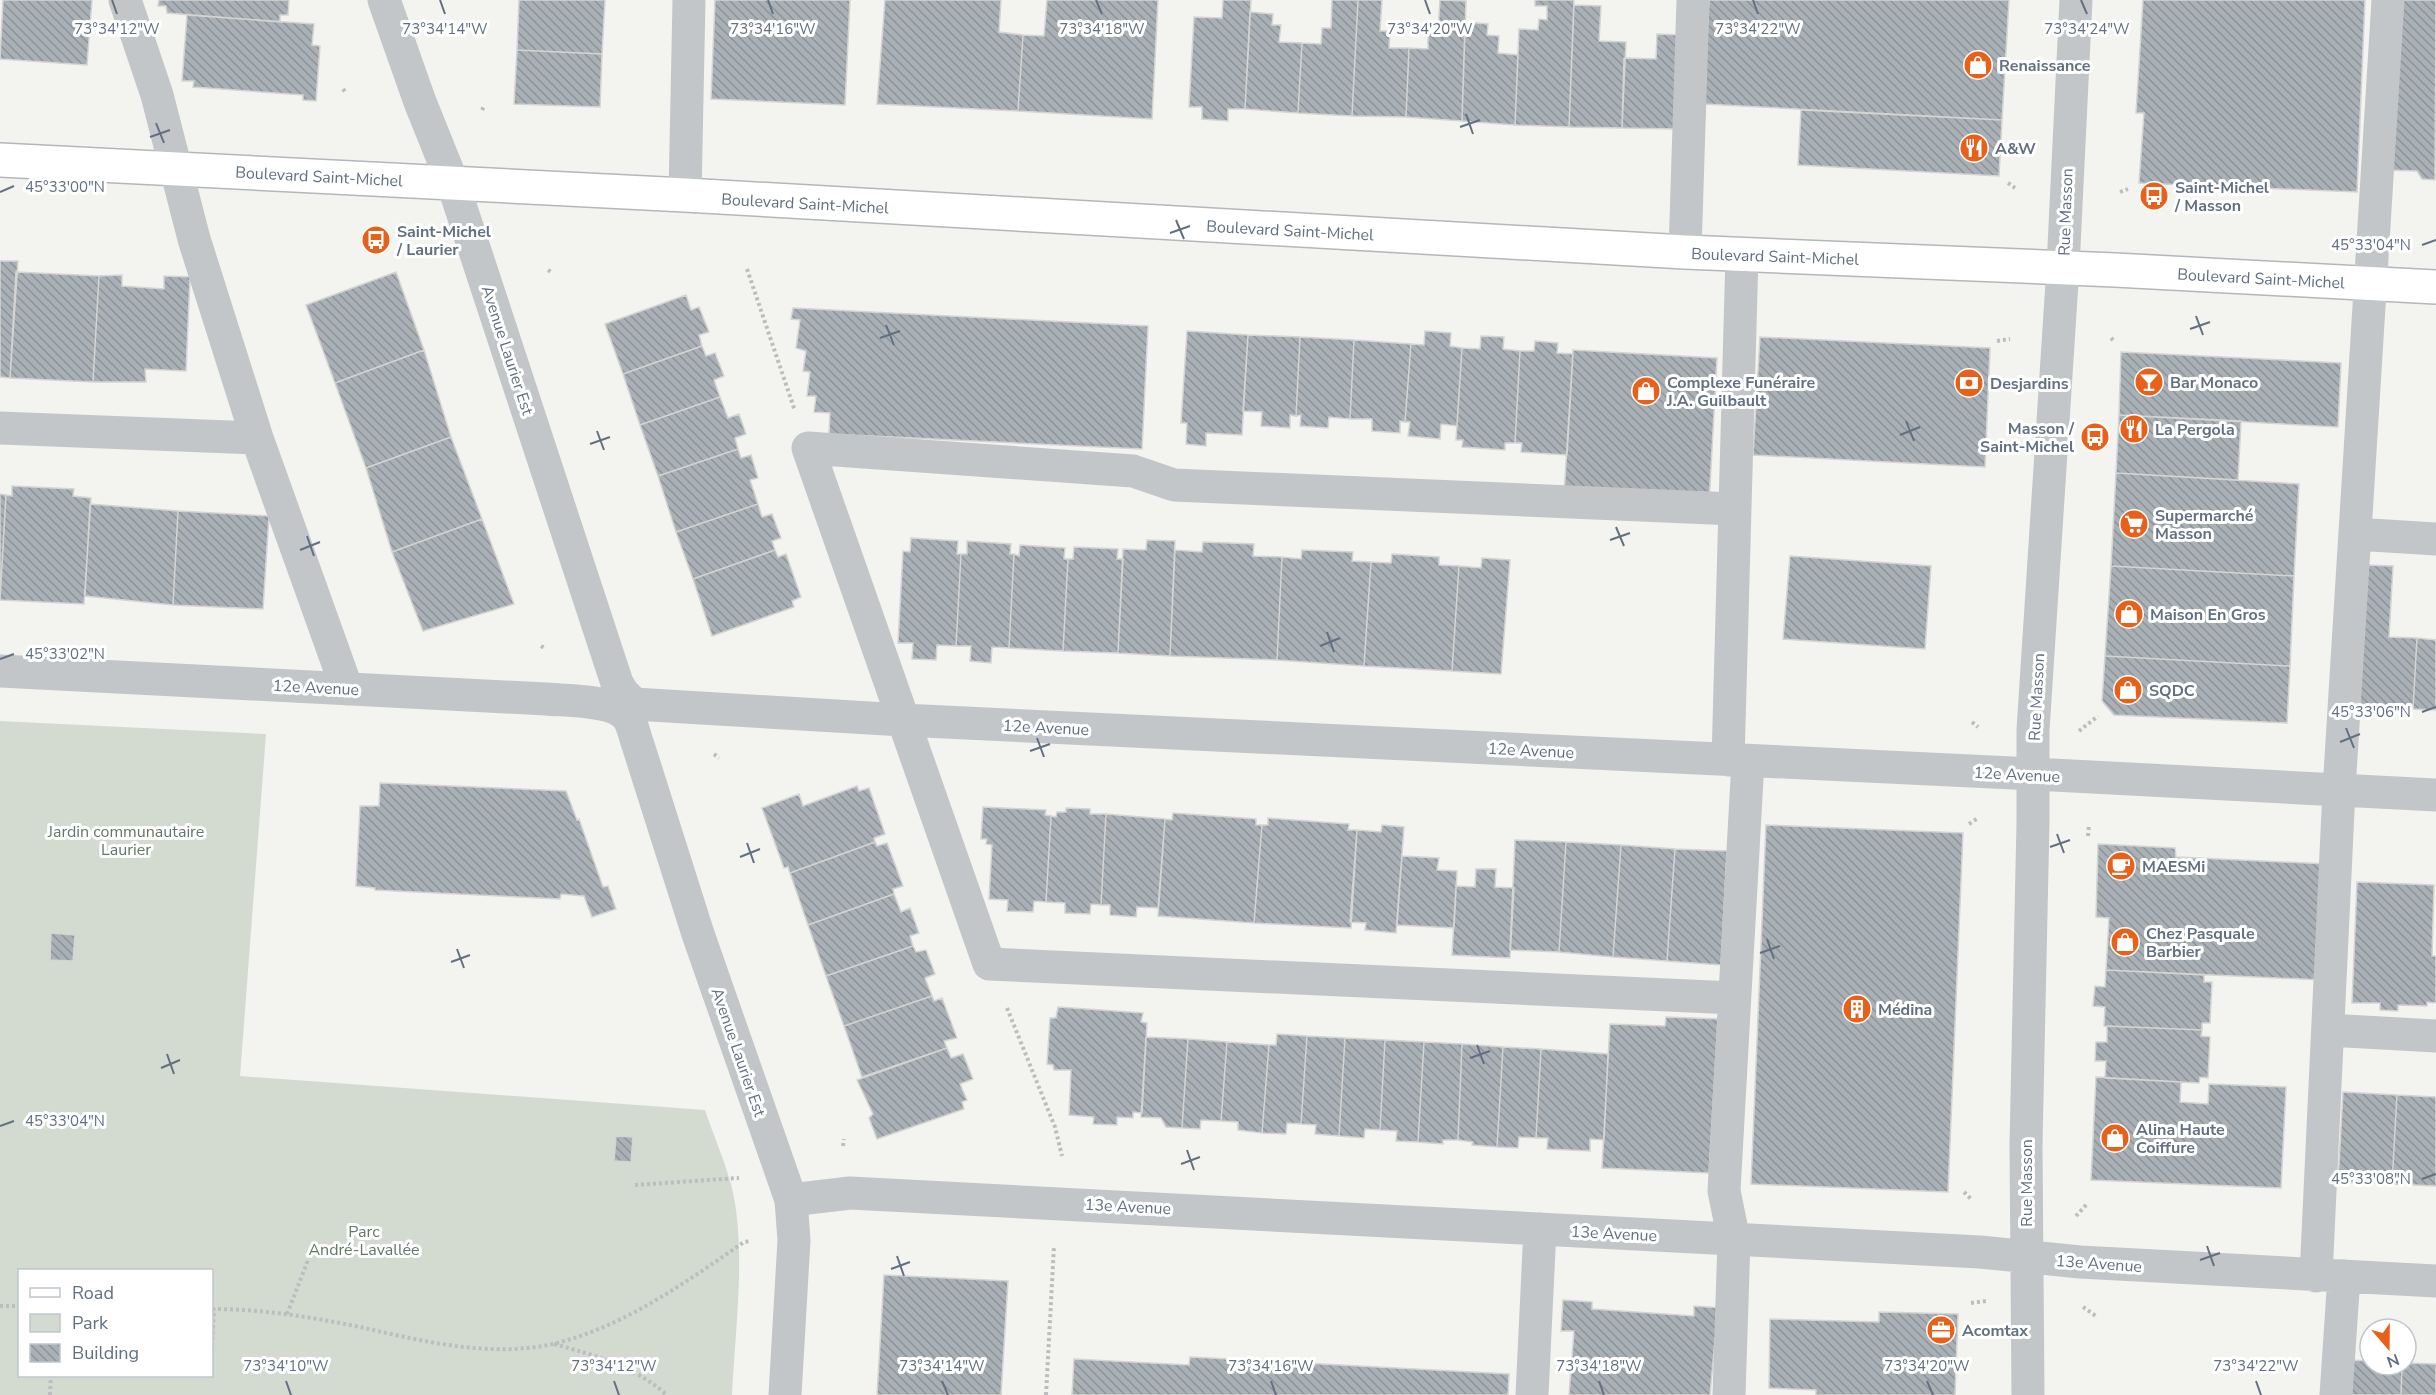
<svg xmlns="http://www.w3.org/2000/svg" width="2436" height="1395" font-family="'Nunito Sans',sans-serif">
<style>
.green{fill:#d3dbd0;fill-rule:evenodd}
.building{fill:url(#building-back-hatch);stroke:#d4d5d2;stroke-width:1.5}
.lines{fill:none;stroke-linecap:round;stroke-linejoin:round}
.major-casing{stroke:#b3b7bb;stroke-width:36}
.path{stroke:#bcbdbf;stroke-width:4;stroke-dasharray:3 3;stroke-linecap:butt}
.minor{stroke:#c3c6c9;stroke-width:33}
.major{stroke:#fff;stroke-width:33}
.ticks{fill:none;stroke:#627081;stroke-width:2}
.labels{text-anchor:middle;stroke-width:6;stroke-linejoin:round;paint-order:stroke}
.poi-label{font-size:16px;font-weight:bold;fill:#627081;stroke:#fff;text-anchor:start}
.street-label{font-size:16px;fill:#627081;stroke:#fff}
.park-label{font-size:16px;fill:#637861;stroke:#fff}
.ticks-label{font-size:15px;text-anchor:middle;fill:#627081;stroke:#fff;stroke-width:6;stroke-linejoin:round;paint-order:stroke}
</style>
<defs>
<pattern id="building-back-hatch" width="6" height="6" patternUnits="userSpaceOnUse" patternTransform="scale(1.5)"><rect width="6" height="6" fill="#a9b0b6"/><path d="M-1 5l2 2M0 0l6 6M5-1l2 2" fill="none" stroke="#8d9499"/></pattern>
</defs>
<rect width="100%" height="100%" fill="#f3f4ef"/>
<path class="green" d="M0,721L266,734L240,1076L705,1110C713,1134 724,1159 731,1184C747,1246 735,1330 732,1395H0ZM20,1270H212V1376H20Z"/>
<path class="building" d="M3,0H92L87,65L0,59Z
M159,0H289L288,15H280V22L167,13L166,6H158Z
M519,0H605L602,54L517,50Z
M715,0H850L845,105L711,99Z
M885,0H1001L999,32L1023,35L1018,111L877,104Z
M1047,0H1158L1152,119L1018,111L1023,35L1044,36Z
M1223,0H1251L1245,109H1228V121L1202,119V107H1189L1194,17L1222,18Z
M1332,0H1358L1352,116L1298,113L1302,43L1321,44L1322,28H1331Z
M1358,0H1382L1380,31H1390L1389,48H1409L1406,117L1352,116Z
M1440,0L1466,1L1462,121L1406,117L1409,48L1428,49V32H1438Z
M1535,0H1574L1569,127L1515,125L1519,29L1538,30L1539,19L1547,20V6H1535Z
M1709,0H2009L2002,120L1704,104Z
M2143,0H2365L2357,192L2139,183L2144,113H2136Z
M2400,0H2436L2435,180L2422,179L2417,171L2386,170Z
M1574,5L1601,6L1599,41L1626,42L1622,128L1569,127Z
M1250,12L1273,14L1272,25H1281L1279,42L1302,43L1298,113L1245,109Z
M187,15L314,24L312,45L320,46L316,101L303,100V95L193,87L194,81H182Z
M1465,22L1488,24L1487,35L1499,36L1498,53L1518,55L1515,125L1462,121Z
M1657,34L1680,35L1677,129L1622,128L1624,58L1656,59Z
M517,50L602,54L600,107L514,104Z
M1801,110L2002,120L1999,176L1798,165Z
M0,261H18L10,378L0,377Z
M16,272L99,276L93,382L10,378Z
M396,272L424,350L335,383L306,305Z
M122,275V286L164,289V276L190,277L186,371L145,369L146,382H93L99,276Z
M686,295L691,310L699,307L709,332L699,335L702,346L623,374L605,324Z
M793,308L1148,326L1142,449L829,434L830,413L814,412L816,396H807L810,372L803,371L806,351L796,348L800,320L791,319Z
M1187,331L1248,335L1242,435L1206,433V446L1186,444L1187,423H1181Z
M1425,331L1451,333L1450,346L1462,348L1457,426L1441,424L1440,439L1408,436L1410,422H1405L1411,344L1424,345Z
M1248,335L1300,337L1296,416L1290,415V428L1261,426L1262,412L1243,411Z
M1481,336L1504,337L1503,349L1520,351L1515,443H1505V450L1462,447L1463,440H1456L1462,348L1480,349Z
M1300,337L1354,340L1350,419L1329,417L1328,428L1300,426L1301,415L1296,416Z
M1760,337L1990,348L1985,467L1753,455Z
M1354,340L1411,344L1405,422L1400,421V433L1372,431V419H1350Z
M1535,341L1558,343L1557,353L1573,354L1567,455L1521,452L1522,443H1515L1520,351H1534Z
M702,346L706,356L715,353L724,376L714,380L720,397L640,425L623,374Z
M424,350L451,437L366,468L335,383Z
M1573,350L1717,358L1709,504L1564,495Z
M2121,352L2341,363L2338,427L2119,415Z
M720,397L728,418L739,414L746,434L735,438L738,449L658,476L640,425Z
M2119,415L2241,421L2238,480L2116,473Z
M451,437L482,519L392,552L366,468Z
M738,449L741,458L751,455L758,478L750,480L758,504L676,532L658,476Z
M2116,473L2299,484L2294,576L2111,566Z
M12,486L74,489L73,496L91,498L84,604L0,600L6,495L12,496Z
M0,494L6,495L0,600Z
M90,504L178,511L173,605L85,596Z
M758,504L762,517L772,514L781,538L772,541L775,550L693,579L676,532Z
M178,511L269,516L263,609L173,605Z
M482,519L514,604L423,631L392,552Z
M911,538L958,541L957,554H961L956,646L937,645L936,660L912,659L913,643H898L903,551L910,552Z
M1147,540L1175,541L1170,656L1118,653L1123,549L1146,550Z
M967,541L1011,544L1010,554H1014L1009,648L992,647L991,663L970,661L971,646H956L961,554H967Z
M1203,542L1254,544L1253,556L1282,557L1277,660L1170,656L1175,550L1202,552Z
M1020,545L1065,548L1064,559H1068L1063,651L1009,648L1014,554L1019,556Z
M1074,547L1118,549L1117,559H1123L1118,653L1063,651L1068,559H1073Z
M775,550L778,557L786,554L801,597L792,601L794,607L712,636L693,579Z
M1302,550L1353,552L1352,561L1371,562L1364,666L1277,660L1282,557L1301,559Z
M1392,554L1439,557V565L1459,566L1452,671L1364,666L1371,562L1391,563Z
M1790,556L1931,566L1925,649L1783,639Z
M1482,558L1510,560L1501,674L1452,671L1459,566L1481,568Z
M2364,565L2393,566L2389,637L2417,638L2413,709L2357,706Z
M2111,566L2294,576L2290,666L2105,656Z
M2417,638L2436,640V710L2413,709Z
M2105,656L2290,666L2287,723L2114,715L2102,701Z
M380,783L566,791L577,820L579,819L603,887L608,886L616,909L592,917L584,896L561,894L560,899L375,890V888L356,886L360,806H379Z
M857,786L859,791L869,788L885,834L874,838L875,842L790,873L788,867L784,868L762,808L799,794L803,806Z
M983,807L1046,810L1045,815L1051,816L1046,902L1034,901L1033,912L1007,911L1008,900L989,899L992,845L986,844L987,839H981Z
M1066,808L1090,809V814H1106L1101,905L1091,904L1090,914L1065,913V903L1046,902L1051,816L1056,817L1057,812H1066Z
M1173,813L1256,819V825H1262L1254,923L1158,916L1165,819L1172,820Z
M1106,814L1165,819L1158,908L1137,907L1136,917L1110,915V905H1101Z
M1268,818L1349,824L1348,830H1357L1351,928L1254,923L1262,825H1268Z
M1382,825L1404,827L1396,933L1365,930L1366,923L1350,922L1357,830L1381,832Z
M1766,825L1963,833L1948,1192L1751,1184Z
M1515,840L1566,842L1559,952L1510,950Z
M875,842L877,846L887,843L903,886L893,889L894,894L808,925L790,873Z
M1566,842L1621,845L1613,957L1559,952Z
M2098,844L2175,848L2176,857L2327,864L2322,980L2106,970L2109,918L2096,917Z
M1621,845L1675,849L1667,961L1613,957Z
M1675,849L1727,851L1721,965L1667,961Z
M1402,856L1439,858L1437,870L1457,871L1454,928L1397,925Z
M1476,869H1496L1495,887L1514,888L1510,958L1452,955L1456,886L1475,887Z
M2357,882L2434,885L2432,956H2436V1003L2427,1002V1006L2398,1005V1011L2380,1010V1003H2352Z
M894,894L901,912L910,908L919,933L910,936L913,946L826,976L808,925Z
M51,933L75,935L73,961L50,960Z
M913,946L916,952L926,950L935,974L925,978L932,996L844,1026L826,976Z
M2106,970L2204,975V982H2212L2210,1023H2202V1030L2104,1026L2105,1007L2093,1006L2095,986L2105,987Z
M932,996L934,1001L942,998L957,1038L944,1041L947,1048L862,1077L844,1026Z
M1058,1007L1143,1013L1141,1022L1147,1023L1142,1113L1133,1112V1118L1117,1117V1125L1093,1124L1094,1117L1069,1115L1071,1070H1054L1053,1065L1047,1064L1050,1018H1056Z
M1666,1017L1718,1019L1709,1173L1602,1168L1610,1024L1665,1026Z
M2107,1026L2202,1030L2201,1036L2210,1037L2208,1078L2200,1077L2199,1083L2105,1078L2106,1061H2095L2096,1042H2107Z
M1277,1034L1307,1036L1301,1124L1287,1123L1286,1134L1262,1133L1269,1045H1276Z
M1307,1036L1345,1038L1339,1136L1315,1134L1316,1125L1301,1124Z
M1146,1037L1188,1039L1182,1128L1166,1127L1161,1118L1141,1117Z
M1345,1038L1385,1040L1380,1130L1365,1129L1364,1138L1339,1136Z
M1188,1039L1227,1042L1221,1121L1201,1120L1200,1129L1182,1128Z
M1385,1040L1424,1042L1418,1142L1396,1141L1397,1131L1380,1130Z
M1227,1042L1269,1045L1262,1133L1238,1130V1122L1221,1121Z
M1424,1042L1462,1044L1458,1140H1443V1144L1418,1142Z
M1462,1044L1503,1047L1497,1147L1472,1145L1473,1142L1458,1140Z
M1503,1047L1541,1049L1536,1138L1519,1137L1518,1148L1497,1147Z
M947,1048L951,1058L963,1054L973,1079L960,1084L967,1100L962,1102L964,1109L877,1139L869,1118L873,1114L857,1080Z
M1541,1049L1608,1054L1604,1140L1590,1139V1151L1547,1149L1548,1138H1536Z
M2096,1077L2181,1082L2180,1102L2208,1104L2209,1084L2286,1087L2281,1188L2091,1180Z
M2343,1092L2397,1095L2392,1184L2338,1182Z
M2397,1095L2436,1097V1186L2392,1184Z
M616,1136L633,1137L631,1162L614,1161Z
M884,1275L1008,1281L1001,1395H877Z
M1563,1300L1592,1302V1309L1694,1316V1306L1723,1308L1715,1339L1710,1395H1569L1574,1331H1561Z
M1879,1312L1958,1314L1955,1395H1816V1390L1769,1388L1770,1319L1879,1322Z
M1190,1357L1509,1374L1508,1395H1072L1074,1359L1189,1365Z
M2349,1360L2370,1361V1365H2402L2401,1395H2347Z
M2406,1363L2436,1364V1395H2401L2402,1365H2406Z"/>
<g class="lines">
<g class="major-casing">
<path id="major" d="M0,160L685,195L1685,252L2115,270L2436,287"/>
</g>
<path class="path" d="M343,89L346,93
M482,110L484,106
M2008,183L2015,188
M2120,192L2128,189
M407,254L410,250
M747,269L795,411
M548,270L551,272
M2111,338L2115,342
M1997,341L2010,339
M541,646L546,649
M1972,722L1978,727
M2079,731L2098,716
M714,754L719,758
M1969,824L1978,818
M2088,836L2089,825
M1007,1008L1055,1127L1062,1156
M843,1146L844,1139
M635,1185L739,1178
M1964,1192L1972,1200
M2076,1216L2087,1204
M1971,1303L1986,1301
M0,1306H20
M2083,1307L2096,1316
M212,1309C262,1309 311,1317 360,1327C422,1341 489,1358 553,1344C624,1327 686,1282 744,1242L751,1241
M287,1314L312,1250
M554,1344C597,1356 632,1365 667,1395
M212,1346L214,1309
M50,1395L51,1376
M1046,1395L1054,1246"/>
<path class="minor" d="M125,0L157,95L194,239L257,438L347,689
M384,0L420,102L453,184L617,683L623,693L634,704L903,720L2034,774L2436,795
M685,195L689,0
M1685,252L1693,0
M0,428L257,438
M2355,534L2436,539
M0,671L546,699C567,701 615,699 628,718C633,725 635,737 638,745L698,934L791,1200L794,1240L785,1395
M1728,760L1742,255
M1734,998L989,964L808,448L1133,471L1174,485L1734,509
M2328,1030L2436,1036
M791,1200L850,1193L1980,1252L2080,1262L2436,1281
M2316,1276L2339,790L2388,0
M1532,1395L1540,1229
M1729,1395L1734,1240L1724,1191L1748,761
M2028,1395L2026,1145L2033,822V730L2063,267L2076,0
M2336,1395L2344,1276"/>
<use href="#major" class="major"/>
</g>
<path class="ticks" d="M112,0L117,14M440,0L445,14M768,0L773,14M1096,0L1102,14M1425,0L1430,14M1753,0L1758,14M2081,0L2087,14M1466,114L1473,134M156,123L164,143M1460,127L1480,120M150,137L170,130M0,192L14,186M1176,220L1184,239M1170,233L1190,226M2422,245L2436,240M2196,316L2203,335M886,325L894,345M2190,329L2210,322M880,338L900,331M1906,421L1914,441M597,431L604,450M1900,435L1920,427M590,444L610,437M1616,527L1624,546M307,536L314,556M1610,540L1630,533M300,550L320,542M1327,632L1334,652M1320,646L1340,638M0,659L14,654M2422,712L2436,707M2346,728L2354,748M1037,738L1044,757M2340,742L2360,734M1030,751L1050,744M2057,834L2064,853M747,843L754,863M2050,847L2070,840M740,857L760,849M1767,939L1774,959M457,949L464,968M1760,953L1780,946M451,962L470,955M1477,1045L1484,1064M167,1054L174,1074M1470,1058L1490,1051M161,1068L180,1060M0,1126L14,1121M1187,1150L1194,1170M1181,1164L1200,1157M2422,1179L2436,1174M2207,1246L2214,1266M897,1256L904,1276M2200,1260L2220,1253M891,1269L910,1262M286,1381L291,1395M614,1381L619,1395M942,1381L948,1395M1271,1381L1276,1395M1599,1381L1604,1395M1927,1381L1933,1395M2256,1381L2261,1395"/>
<defs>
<g id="shop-disc" transform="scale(1.5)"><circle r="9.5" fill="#e8611b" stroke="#fff"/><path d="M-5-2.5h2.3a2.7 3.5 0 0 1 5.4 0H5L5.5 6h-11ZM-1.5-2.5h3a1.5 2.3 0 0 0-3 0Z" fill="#fff"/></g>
<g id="restaurant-disc" transform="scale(1.5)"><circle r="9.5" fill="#e8611b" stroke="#fff"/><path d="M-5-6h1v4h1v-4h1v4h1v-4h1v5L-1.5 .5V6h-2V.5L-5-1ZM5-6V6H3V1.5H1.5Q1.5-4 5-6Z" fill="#fff"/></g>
<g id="bus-disc" transform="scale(1.5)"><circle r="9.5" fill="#e8611b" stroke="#fff"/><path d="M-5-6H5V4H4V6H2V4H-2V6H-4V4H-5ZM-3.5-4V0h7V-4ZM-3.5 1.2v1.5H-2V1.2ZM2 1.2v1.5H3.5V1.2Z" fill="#fff"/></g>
<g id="bar-disc" transform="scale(1.5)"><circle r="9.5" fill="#e8611b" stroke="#fff"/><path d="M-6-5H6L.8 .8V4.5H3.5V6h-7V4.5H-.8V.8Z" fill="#fff"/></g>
<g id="bank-disc" transform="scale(1.5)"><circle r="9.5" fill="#e8611b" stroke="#fff"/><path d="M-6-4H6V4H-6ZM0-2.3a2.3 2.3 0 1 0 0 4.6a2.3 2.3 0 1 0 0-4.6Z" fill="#fff"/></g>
<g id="supermarket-disc" transform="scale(1.5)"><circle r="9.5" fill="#e8611b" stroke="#fff"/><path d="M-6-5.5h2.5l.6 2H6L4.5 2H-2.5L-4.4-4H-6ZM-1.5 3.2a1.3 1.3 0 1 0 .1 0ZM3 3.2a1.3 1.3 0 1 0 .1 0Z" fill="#fff"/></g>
<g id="cafe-disc" transform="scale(1.5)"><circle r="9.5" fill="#e8611b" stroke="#fff"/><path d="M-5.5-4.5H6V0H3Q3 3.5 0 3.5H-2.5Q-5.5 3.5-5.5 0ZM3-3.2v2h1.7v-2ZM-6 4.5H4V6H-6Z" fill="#fff"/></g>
<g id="building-disc" transform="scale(1.5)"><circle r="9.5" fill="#e8611b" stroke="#fff"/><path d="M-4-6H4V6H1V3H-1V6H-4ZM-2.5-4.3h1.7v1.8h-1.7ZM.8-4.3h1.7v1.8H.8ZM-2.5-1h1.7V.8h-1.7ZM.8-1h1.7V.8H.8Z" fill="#fff"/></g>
<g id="office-disc" transform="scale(1.5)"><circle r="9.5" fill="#e8611b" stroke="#fff"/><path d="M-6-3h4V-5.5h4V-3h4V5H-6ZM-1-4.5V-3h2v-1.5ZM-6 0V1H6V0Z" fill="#fff"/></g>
</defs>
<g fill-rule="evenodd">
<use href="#shop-disc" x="1978" y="65"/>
<use href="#restaurant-disc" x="1974" y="148"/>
<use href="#bus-disc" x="2154" y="196"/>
<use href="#bus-disc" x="376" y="240"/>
<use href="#bar-disc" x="2149" y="382"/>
<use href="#bank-disc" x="1969" y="383"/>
<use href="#shop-disc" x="1646" y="391"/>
<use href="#restaurant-disc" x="2134" y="429"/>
<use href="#bus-disc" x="2095" y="437"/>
<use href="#supermarket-disc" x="2134" y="524"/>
<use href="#shop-disc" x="2129" y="614"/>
<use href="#shop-disc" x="2128" y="690"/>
<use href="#cafe-disc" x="2121" y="866"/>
<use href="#shop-disc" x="2125" y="942"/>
<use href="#building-disc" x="1857" y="1009"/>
<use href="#shop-disc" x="2115" y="1138"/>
<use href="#office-disc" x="1941" y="1330"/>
</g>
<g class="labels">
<g class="poi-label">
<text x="1999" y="71">Renaissance</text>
<text x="1995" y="154">A&amp;W</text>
<text x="2175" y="193">Saint-Michel<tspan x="2175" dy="18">/ Masson</tspan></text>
<text x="397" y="237">Saint-Michel<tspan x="397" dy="18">/ Laurier</tspan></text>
<text x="1667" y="388">Complexe Funéraire<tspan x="1667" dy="18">J.A. Guilbault</tspan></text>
<text x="2170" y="388">Bar Monaco</text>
<text x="1990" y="389">Desjardins</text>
<text x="2074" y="434" text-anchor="end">Masson /<tspan x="2074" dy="18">Saint-Michel</tspan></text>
<text x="2155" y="435">La Pergola</text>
<text x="2155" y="521">Supermarché<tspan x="2155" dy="18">Masson</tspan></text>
<text x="2150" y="620">Maison En Gros</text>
<text x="2149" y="696">SQDC</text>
<text x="2142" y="872">MAESMi</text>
<text x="2146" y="939">Chez Pasquale<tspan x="2146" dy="18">Barbier</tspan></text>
<text x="1878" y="1015">Médina</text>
<text x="2136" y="1135">Alina Haute<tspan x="2136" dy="18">Coiffure</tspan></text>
<text x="1962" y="1336">Acomtax</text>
</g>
<g class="street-label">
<text transform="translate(319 176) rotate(3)" y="6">Boulevard Saint-Michel</text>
<text transform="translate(805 203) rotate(3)" y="6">Boulevard Saint-Michel</text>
<text transform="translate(2065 212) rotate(-88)" y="6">Rue Masson</text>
<text transform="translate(1290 230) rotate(3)" y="6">Boulevard Saint-Michel</text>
<text transform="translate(1775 256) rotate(2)" y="6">Boulevard Saint-Michel</text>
<text transform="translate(2261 278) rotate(3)" y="6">Boulevard Saint-Michel</text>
<text transform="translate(508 350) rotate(72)" y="6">Avenue Laurier Est</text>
<text transform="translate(316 687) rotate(3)" y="6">12e Avenue</text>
<text transform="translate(2036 697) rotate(-87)" y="6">Rue Masson</text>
<text transform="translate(1046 727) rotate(3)" y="6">12e Avenue</text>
<text transform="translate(1531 750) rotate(3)" y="6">12e Avenue</text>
<text transform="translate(2017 774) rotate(3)" y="6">12e Avenue</text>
<text transform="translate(739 1052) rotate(71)" y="6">Avenue Laurier Est</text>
<text transform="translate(2026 1183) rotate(-90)" y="6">Rue Masson</text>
<text transform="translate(1128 1206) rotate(3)" y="6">13e Avenue</text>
<text transform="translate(1614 1233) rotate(3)" y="6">13e Avenue</text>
<text transform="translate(2099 1263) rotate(4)" y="6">13e Avenue</text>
</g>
<g class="park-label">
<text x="126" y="837">Jardin communautaire<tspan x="126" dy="18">Laurier</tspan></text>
<text x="364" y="1237">Parc<tspan x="364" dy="18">André-Lavallée</tspan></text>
</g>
</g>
<g class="ticks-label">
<text x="117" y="34">73°34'12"W</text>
<text x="445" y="34">73°34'14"W</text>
<text x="773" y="34">73°34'16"W</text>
<text x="1102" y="34">73°34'18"W</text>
<text x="1430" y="34">73°34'20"W</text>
<text x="1758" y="34">73°34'22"W</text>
<text x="2087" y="34">73°34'24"W</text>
<text x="65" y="192">45°33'00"N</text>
<text x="2371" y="250">45°33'04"N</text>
<text x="65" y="659">45°33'02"N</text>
<text x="2371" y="717">45°33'06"N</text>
<text x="65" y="1126">45°33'04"N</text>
<text x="2371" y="1184">45°33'08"N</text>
<text x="286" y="1371">73°34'10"W</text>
<text x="614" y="1371">73°34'12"W</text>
<text x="942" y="1371">73°34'14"W</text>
<text x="1271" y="1371">73°34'16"W</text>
<text x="1599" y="1371">73°34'18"W</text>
<text x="1927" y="1371">73°34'20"W</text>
<text x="2256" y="1371">73°34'22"W</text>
</g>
<rect x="18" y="1269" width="195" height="108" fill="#ffffff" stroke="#c0c6cd" stroke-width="1.5"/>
<rect x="30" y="1288" width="30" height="9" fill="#ffffff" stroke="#c0c6cd" stroke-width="1.5"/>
<text x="72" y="1299" font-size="18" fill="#627081">Road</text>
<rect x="30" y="1314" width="30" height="18" fill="#d3dbd0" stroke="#c0c6cd" stroke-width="1.5"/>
<text x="72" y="1329" font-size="18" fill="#627081">Park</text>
<rect x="30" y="1344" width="30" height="18" fill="url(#building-back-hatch)" stroke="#c0c6cd" stroke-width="1.5"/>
<text x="72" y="1359" font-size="18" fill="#627081">Building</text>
<g transform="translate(2388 1347) rotate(160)"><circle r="28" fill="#ffffff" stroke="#c0c6cd" stroke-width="1.5"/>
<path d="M0-4.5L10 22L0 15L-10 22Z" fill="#e8611b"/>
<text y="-9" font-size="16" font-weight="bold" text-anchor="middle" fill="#627081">N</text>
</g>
</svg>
